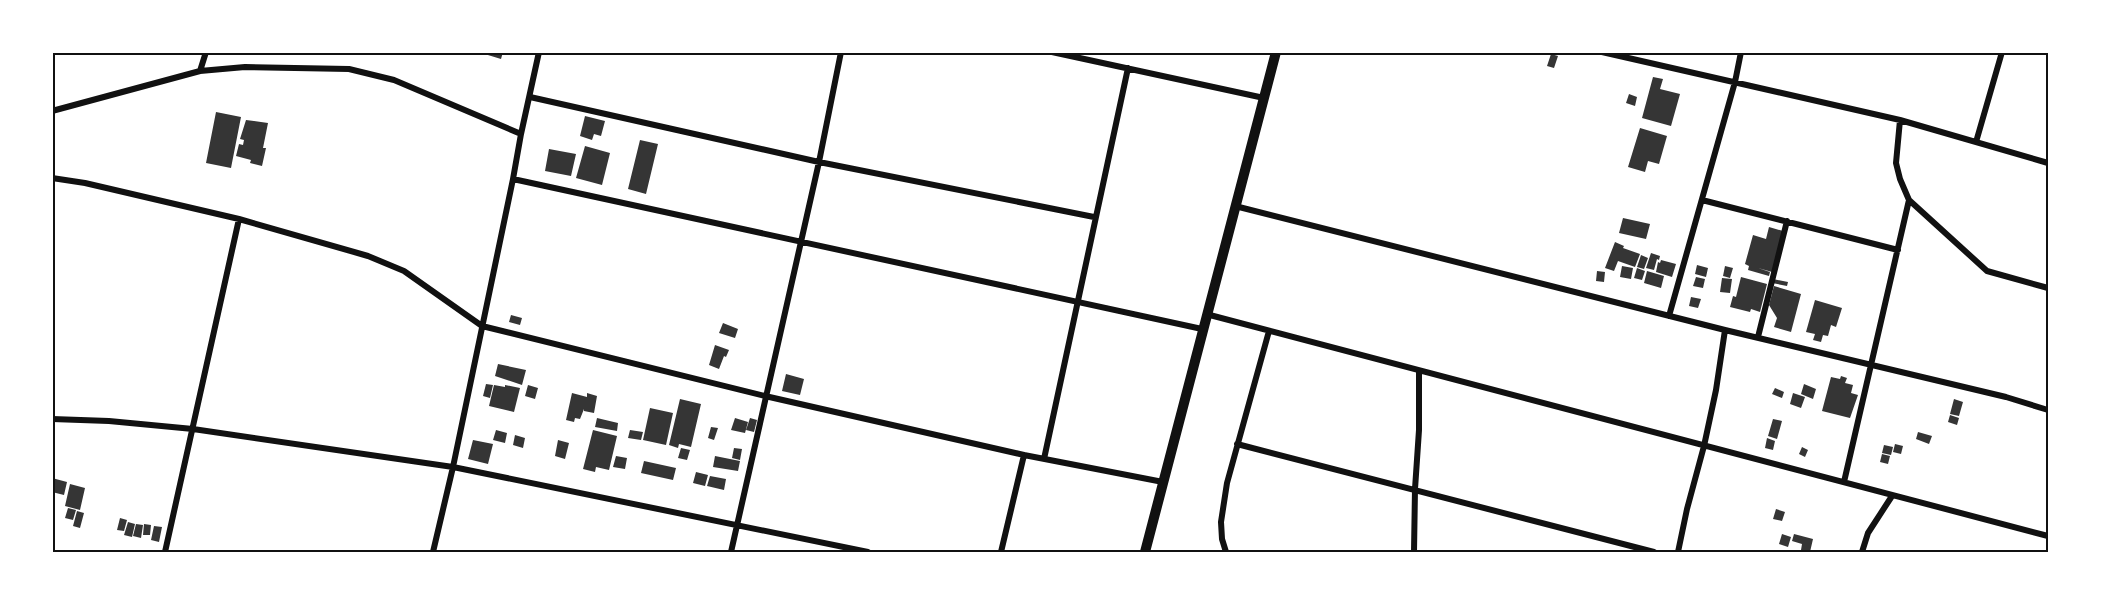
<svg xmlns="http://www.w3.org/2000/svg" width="2101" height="605" font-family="'Archivo Narrow',sans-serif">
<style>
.building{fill:#353535}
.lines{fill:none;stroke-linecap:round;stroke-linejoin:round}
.minor{stroke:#111;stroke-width:6}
.tertiary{stroke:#111;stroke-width:10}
.neatline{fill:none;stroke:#111;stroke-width:2}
</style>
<rect width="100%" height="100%" fill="#fff"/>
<path class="building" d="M478,52H503L501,59Z
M1551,54L1558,56L1554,68L1547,66Z
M1653,77L1663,79L1660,89L1680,94L1671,126L1642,118Z
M1629,94L1637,97L1635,106L1626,103Z
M216,112L241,117L231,168L206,163Z
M585,116L605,121L601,136L594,134L592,140L580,136Z
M246,120L268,123L263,148H266L262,166L250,163L251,160L236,156L239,144L243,145L244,140L240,139Z
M1640,128L1667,136L1659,164L1648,161L1645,172L1628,167Z
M640,140L658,144L646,194L628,189Z
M585,146L610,153L602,185L576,178Z
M549,149L576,154L571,176L545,171Z
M1623,218L1650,224L1646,239L1619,233Z
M1769,227L1783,231L1772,272L1758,268L1770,272L1769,276L1748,270L1749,266L1745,264L1753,235L1766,239Z
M1615,242L1624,246L1623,248L1640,254L1635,267L1618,261L1614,271L1605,268Z
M1651,253L1660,256L1659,260L1657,259L1654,270L1646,268Z
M1641,255L1648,258L1644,269L1637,267Z
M1661,260L1676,264L1672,277L1656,272L1658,262L1660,263Z
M1697,265L1708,268L1706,277L1695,274Z
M1622,266L1633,268L1631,279L1620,277Z
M1725,266L1733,268L1730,278L1723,276Z
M1637,268L1645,271L1642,280L1634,278Z
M1597,271L1605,272L1604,282L1596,281Z
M1647,271L1664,276L1661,288L1644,283Z
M1696,277L1705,279L1703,288L1693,286Z
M1741,277L1767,284L1760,312L1751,309L1750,312L1730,307L1733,296L1736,297Z
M1722,278L1732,279L1730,293L1720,292Z
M1773,279L1788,282L1787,286L1772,283Z
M1774,286L1801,294L1791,332L1774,327L1777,318L1769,305Z
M1691,297L1701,299L1698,308L1689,306Z
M1815,300L1842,308L1836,327L1831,325L1828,336L1823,335L1821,342L1813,340L1815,334L1806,332Z
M511,315L522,318L520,325L509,322Z
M723,323L738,329L735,338L719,333Z
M715,345L729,350L726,357L724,356L719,369L709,365Z
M498,364L526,370L522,385L495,376Z
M786,374L804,379L800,395L782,391Z
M1841,376L1847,378L1845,383L1853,385L1851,393L1858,395L1850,418L1822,411L1831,377L1840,379Z
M486,384L493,385L490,398L483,396Z
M1804,384L1816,389L1813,399L1801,394Z
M494,385L505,387V385L520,388L514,412L489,406Z
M528,385L538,388L535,399L525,396Z
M1775,388L1784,392L1782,398L1772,394Z
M572,393L587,397V393L597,396L594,413L584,411V409L580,419L575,418L574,422L566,420Z
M1793,393L1805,397L1801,408L1790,404Z
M680,399L701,404L691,447L679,444L678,448L669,445Z
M1954,399L1963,402L1959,416L1950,414Z
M650,408L673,413L666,445L643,440Z
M1950,415L1959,418L1957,425L1948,422Z
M597,418L618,423L617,431L595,427Z
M735,418L748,422L745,433L731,430Z
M750,418L757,420L754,432L746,430Z
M1773,419L1782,421L1777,439L1768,436Z
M711,427L718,428L714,440L708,438Z
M496,430L507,433L505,443L493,440Z
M593,430L617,436L609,470L596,467L595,472L583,469Z
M630,430L643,432L641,440L628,438Z
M1918,432L1932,436L1929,444L1916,439Z
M515,435L525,438L523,448L513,445Z
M1767,438L1775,441L1773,450L1765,448Z
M473,440L493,444L488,464L468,459Z
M558,440L569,443L565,459L555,456Z
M1895,444L1903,446L1901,454L1893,452Z
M1884,445L1893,447L1891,455L1882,453Z
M1802,447L1808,450L1805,457L1799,454Z
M681,448L690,450L687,460L678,458Z
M734,448L742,449L740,460L732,458Z
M1882,454L1890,456L1888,464L1880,462Z
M616,456L627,458L625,469L613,467Z
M715,456L740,461L738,471L713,467Z
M644,461L676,468L673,480L641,473Z
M696,472L708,475L705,486L693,483Z
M710,476L726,479L724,490L707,486Z
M52,478L67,482L64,495L52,492Z
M70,484L85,488L80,510L65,506Z
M68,508L76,510L73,520L65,518Z
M1776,509L1785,512L1782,521L1773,519Z
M77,511L84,513L80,528L73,526Z
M120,518L127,520L124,531L117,530Z
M128,522L135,524L132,537L124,535Z
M136,524L143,525L141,538L133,536Z
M144,524L151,525L150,535H143Z
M154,526L162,527L159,542L151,540Z
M1782,534L1791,537L1788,547L1779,544Z
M1794,534L1813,539L1810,552L1801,550L1802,544L1792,541Z"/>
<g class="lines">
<path class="minor" d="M1052,52L1264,98
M1602,52L1900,120L2048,163
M200,71L206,52
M530,97L819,162L1094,217
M52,111L200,71L245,67L349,69L394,80L521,134
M1900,120L1896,163L1900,179L1909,200L1987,271L2048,288
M1976,142L2002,52
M52,178L85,183L239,219L368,256L404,271L482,326L765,396L1024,455L1163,482
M513,179L1202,329
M1702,200L1898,250
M1235,206L1725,330L2006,397L2048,410
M1206,314L2048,536
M1669,316L1735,82L1741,52
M1758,337L1787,221
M52,419L109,421L193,429L453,467L868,552
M1237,444L1654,552
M1044,459L1128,68
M1844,482L1909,200
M165,552L239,219
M433,552L453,467L513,179L521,134L539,52
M731,552L819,162L841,52
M1001,552L1024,455
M1226,552L1222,539L1221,522L1227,483L1269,331
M1414,552L1415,489L1419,430V371
M1678,552L1687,509L1704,446L1716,390L1725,330
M1862,552L1868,533L1892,496"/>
<path class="tertiary" d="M1145,552L1276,52"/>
</g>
<rect width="2101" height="605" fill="none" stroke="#ffffff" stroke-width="108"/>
<rect x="54" y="54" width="1993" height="497" class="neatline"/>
</svg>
